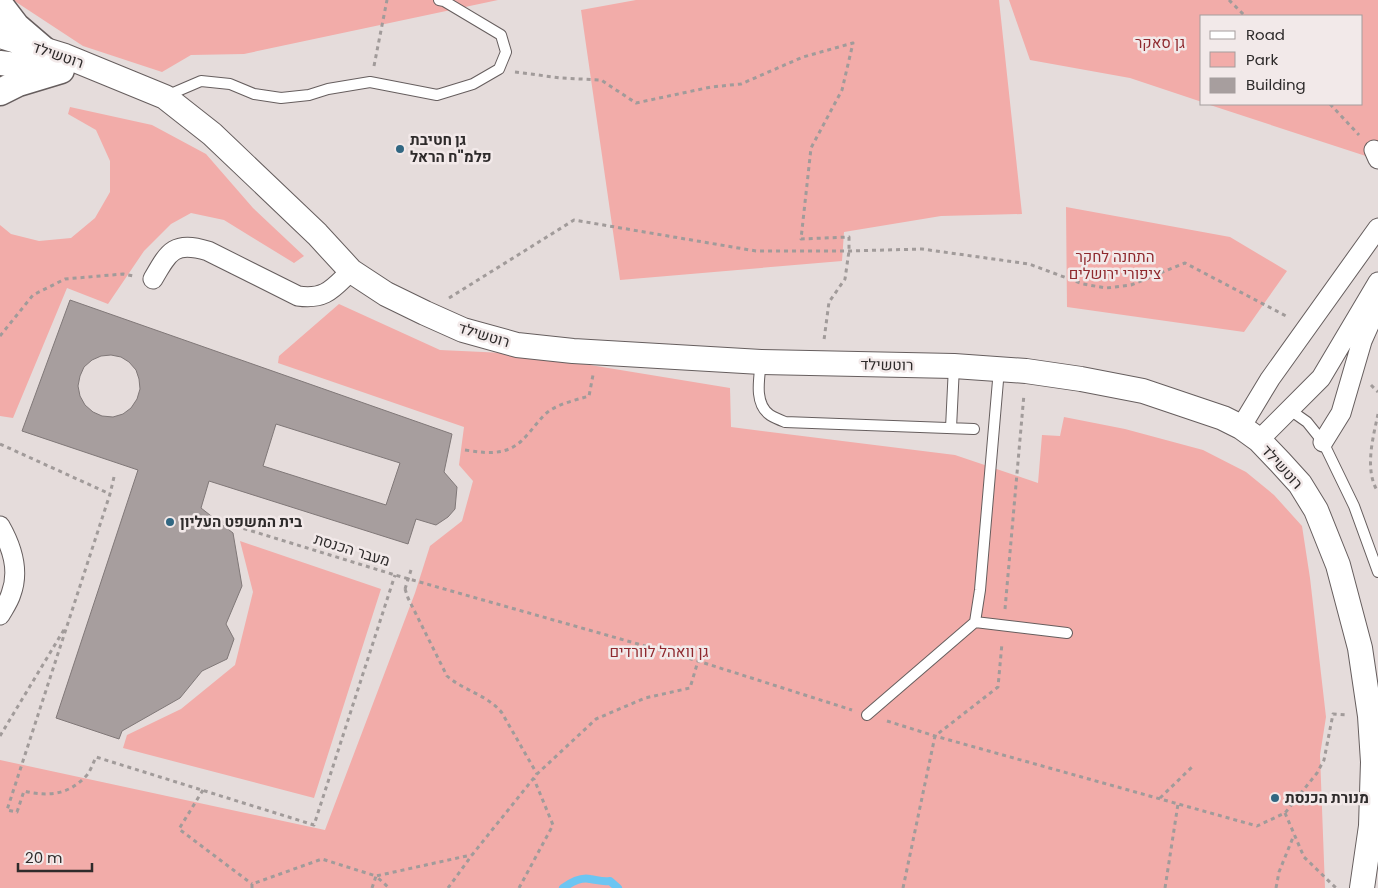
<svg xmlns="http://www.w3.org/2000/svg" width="1378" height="888" font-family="Poppins,Heebo,sans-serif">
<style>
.green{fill:#f2aca9}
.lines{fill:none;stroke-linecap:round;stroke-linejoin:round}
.stream{stroke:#6cc5f2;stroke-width:8}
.building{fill:#a79e9e;stroke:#807878;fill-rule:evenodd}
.service-casing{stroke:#665e5e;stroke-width:12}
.minor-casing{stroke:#665e5e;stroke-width:21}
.tertiary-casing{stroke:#665e5e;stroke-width:26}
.secondary-casing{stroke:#665e5e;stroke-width:29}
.path{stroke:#a19b9a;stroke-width:3;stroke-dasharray:4 4;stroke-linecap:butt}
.service{stroke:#fff;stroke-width:10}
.minor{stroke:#fff;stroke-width:19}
.tertiary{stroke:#fff;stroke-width:24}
.secondary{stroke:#fff;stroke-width:26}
.path-bridge{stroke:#a19b9a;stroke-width:3;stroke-dasharray:4 4;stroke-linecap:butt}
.poi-dot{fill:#316782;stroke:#f2e9e9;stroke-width:2}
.labels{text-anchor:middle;stroke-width:5;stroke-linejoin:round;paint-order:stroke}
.park-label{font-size:15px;fill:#8f292e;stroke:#f2e9e9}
.street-label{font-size:15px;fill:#2e2b2b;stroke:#f2e9e9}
.poi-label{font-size:15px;font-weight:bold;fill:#2e2b2b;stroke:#f2e9e9;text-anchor:start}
</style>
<rect width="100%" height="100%" fill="#e5dcdb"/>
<path class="green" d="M13,0H498L244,54L191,55L162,72L83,46Z
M636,0H999L1022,214L941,216L844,232L842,261L620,280L581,10Z
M1009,0H1378V160L1207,104H1362V16H1202V102L1130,78L1030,60Z
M70,107L152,125L206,154L253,208L304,256L294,263L224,220L191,213L171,224L144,251L108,304L67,288L13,418L0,416V225L11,234L39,241L71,238L95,218L110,192V161L96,130L68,114Z
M1066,207L1230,237L1287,271L1244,332L1067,307Z
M339,304L440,350L523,354L730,388L731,427L955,455L1038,483L1042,435L1060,436L1064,417L1125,429L1203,450L1246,472L1274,495L1302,526L1310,578L1326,717L1320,755L1325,888H0V760L325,830L415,593L430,546L462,521L473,481L459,465L464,427L278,363L279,356Z
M240,541L381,589L314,798L123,748L127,735L181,709L235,665L253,592Z"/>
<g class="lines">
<path class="stream" d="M563,888C570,883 581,877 590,879C598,880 601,882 610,881L618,888"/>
</g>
<path class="building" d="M70,300L452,434L444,472L457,487L455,509L448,517L436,525L416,519L408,544L209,481L201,508L233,533L242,586L226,624L234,639L227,659L202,671L180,698L122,731L119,739L56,718L138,470L22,431ZM111,355L121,357L129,362L136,370L139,379L140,389L137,399L131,408L123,414L113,417L102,416L93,412L85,405L80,396L78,386L80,376L84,367L92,360L101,356ZM276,424L400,463L386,505L263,466Z"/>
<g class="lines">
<g class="service-casing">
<path id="service" d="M166,96L201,81L230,84L254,94L281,98L309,95L328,89L370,82L437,95L473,84L499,69L506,52L501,35L444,1L439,0
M761,362C759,379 754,404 770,415C775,418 780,420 785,422L974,429
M1290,410L1307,422L1323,442L1354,506L1378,572
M951,428L954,366
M975,622L1067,633
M867,715L975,622L980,590L999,369"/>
</g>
<g class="minor-casing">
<path id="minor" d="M1374,150L1378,159
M153,279C169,251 174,241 208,251L298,296C326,300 333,288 351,271
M1241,427L1270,379L1378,228
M1259,440L1321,378L1378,282
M1323,442L1341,413L1362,341L1378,305
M0,526C12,547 20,570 11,594C9,601 4,608 0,615"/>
</g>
<g class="tertiary-casing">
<path id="tertiary" d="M0,36L65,56L165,97L212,134L317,234L351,271L386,294L425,313L463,330L517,345L573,351L761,362L954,366L1026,371L1081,379L1143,391L1223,418L1241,427L1259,440L1280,462L1300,484L1316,510L1338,565L1360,648L1370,716L1373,762L1371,826L1362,888
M0,63L57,70"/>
</g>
<g class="secondary-casing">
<path id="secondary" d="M0,5L16,26L44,50
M0,92L18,83L61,70"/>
</g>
<path class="path" d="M1229,0L1245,16
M374,66L387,0
M515,72L561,78L601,80L636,103L711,87L741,84L803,57L853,43L842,90L811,148L801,239L849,237V251L845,279L829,302L824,340
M1330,104L1359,135
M449,298L574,220L756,251H849L922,249L1029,264L1083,284L1106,288L1131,285L1185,263L1288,317
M0,336L33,295L65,279L123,274L133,276
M1371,385L1378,392
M1378,414C1373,438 1364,470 1378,492
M0,444L110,494
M465,450C491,454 510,456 528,434C535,426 541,417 549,411C561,403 576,400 589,396L593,375
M114,477L110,494L7,810L17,812L24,791C48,797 69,795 87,775C91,770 93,763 96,757L314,825L395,575
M190,512L395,575L698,661L852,710
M405,589L408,598L447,676C464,691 488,695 502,713L537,774
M1005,609L1024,394
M887,721L935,736L1257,826L1285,813L1317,773L1324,760L1333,714L1347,715
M0,736L65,628
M203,790L179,829L252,884
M1160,798L1192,767
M1285,813L1304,857L1336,888
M252,888V884L322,859L376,876L471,855
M372,888L376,876L389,888
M448,888L472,855L537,774L596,719L645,698L690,688L698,661
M519,888L553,825L534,779
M903,888L935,736L998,687L1002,643
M1165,888L1178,804
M1276,888L1279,872L1294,835"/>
<use href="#service" class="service"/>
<use href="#minor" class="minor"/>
<use href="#tertiary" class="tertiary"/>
<use href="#secondary" class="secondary"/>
<path class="path-bridge" d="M405,589L411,570"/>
</g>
<g class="poi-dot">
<circle cx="400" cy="149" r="5"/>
<circle cx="170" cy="522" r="5"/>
<circle cx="1275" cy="798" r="5"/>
</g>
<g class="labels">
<g class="park-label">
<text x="1160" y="48">גן סאקר</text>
<text x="1115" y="262">התחנה לחקר<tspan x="1115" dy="17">ציפורי ירושלים</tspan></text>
<text x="659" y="657">גן וואהל לוורדים</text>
</g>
<g class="street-label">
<text transform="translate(58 55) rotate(19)" y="5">רוטשילד</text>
<text transform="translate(484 335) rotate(17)" y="5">רוטשילד</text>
<text transform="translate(887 365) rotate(1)" y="5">רוטשילד</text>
<text transform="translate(1282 467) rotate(48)" y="5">רוטשילד</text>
<text transform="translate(352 550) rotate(17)" y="5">מעבר הכנסת</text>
</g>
<g class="poi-label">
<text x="410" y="145">גן חטיבת<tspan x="410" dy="17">פלמ"ח הראל</tspan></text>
<text x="180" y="527">בית המשפט העליון</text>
<text x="1285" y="803">מנורת הכנסת</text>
</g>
</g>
<rect x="1200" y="15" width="162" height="90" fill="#f2e9e9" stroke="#a49d9d"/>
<rect x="1210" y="31" width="25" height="8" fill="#ffffff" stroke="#a49d9d"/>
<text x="1246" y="40" font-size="15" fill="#2e2b2b">Road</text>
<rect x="1210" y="52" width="25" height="15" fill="#f2aca9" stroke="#a49d9d"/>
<text x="1246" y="65" font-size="15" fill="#2e2b2b">Park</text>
<rect x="1210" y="78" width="25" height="15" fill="#a79e9e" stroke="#a49d9d"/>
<text x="1246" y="90" font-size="15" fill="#2e2b2b">Building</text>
<path d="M18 863v8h74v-8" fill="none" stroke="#2e2b2b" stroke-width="2.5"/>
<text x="25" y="863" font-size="15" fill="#2e2b2b" stroke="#f2e9e9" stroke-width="4" paint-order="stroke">20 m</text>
</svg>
